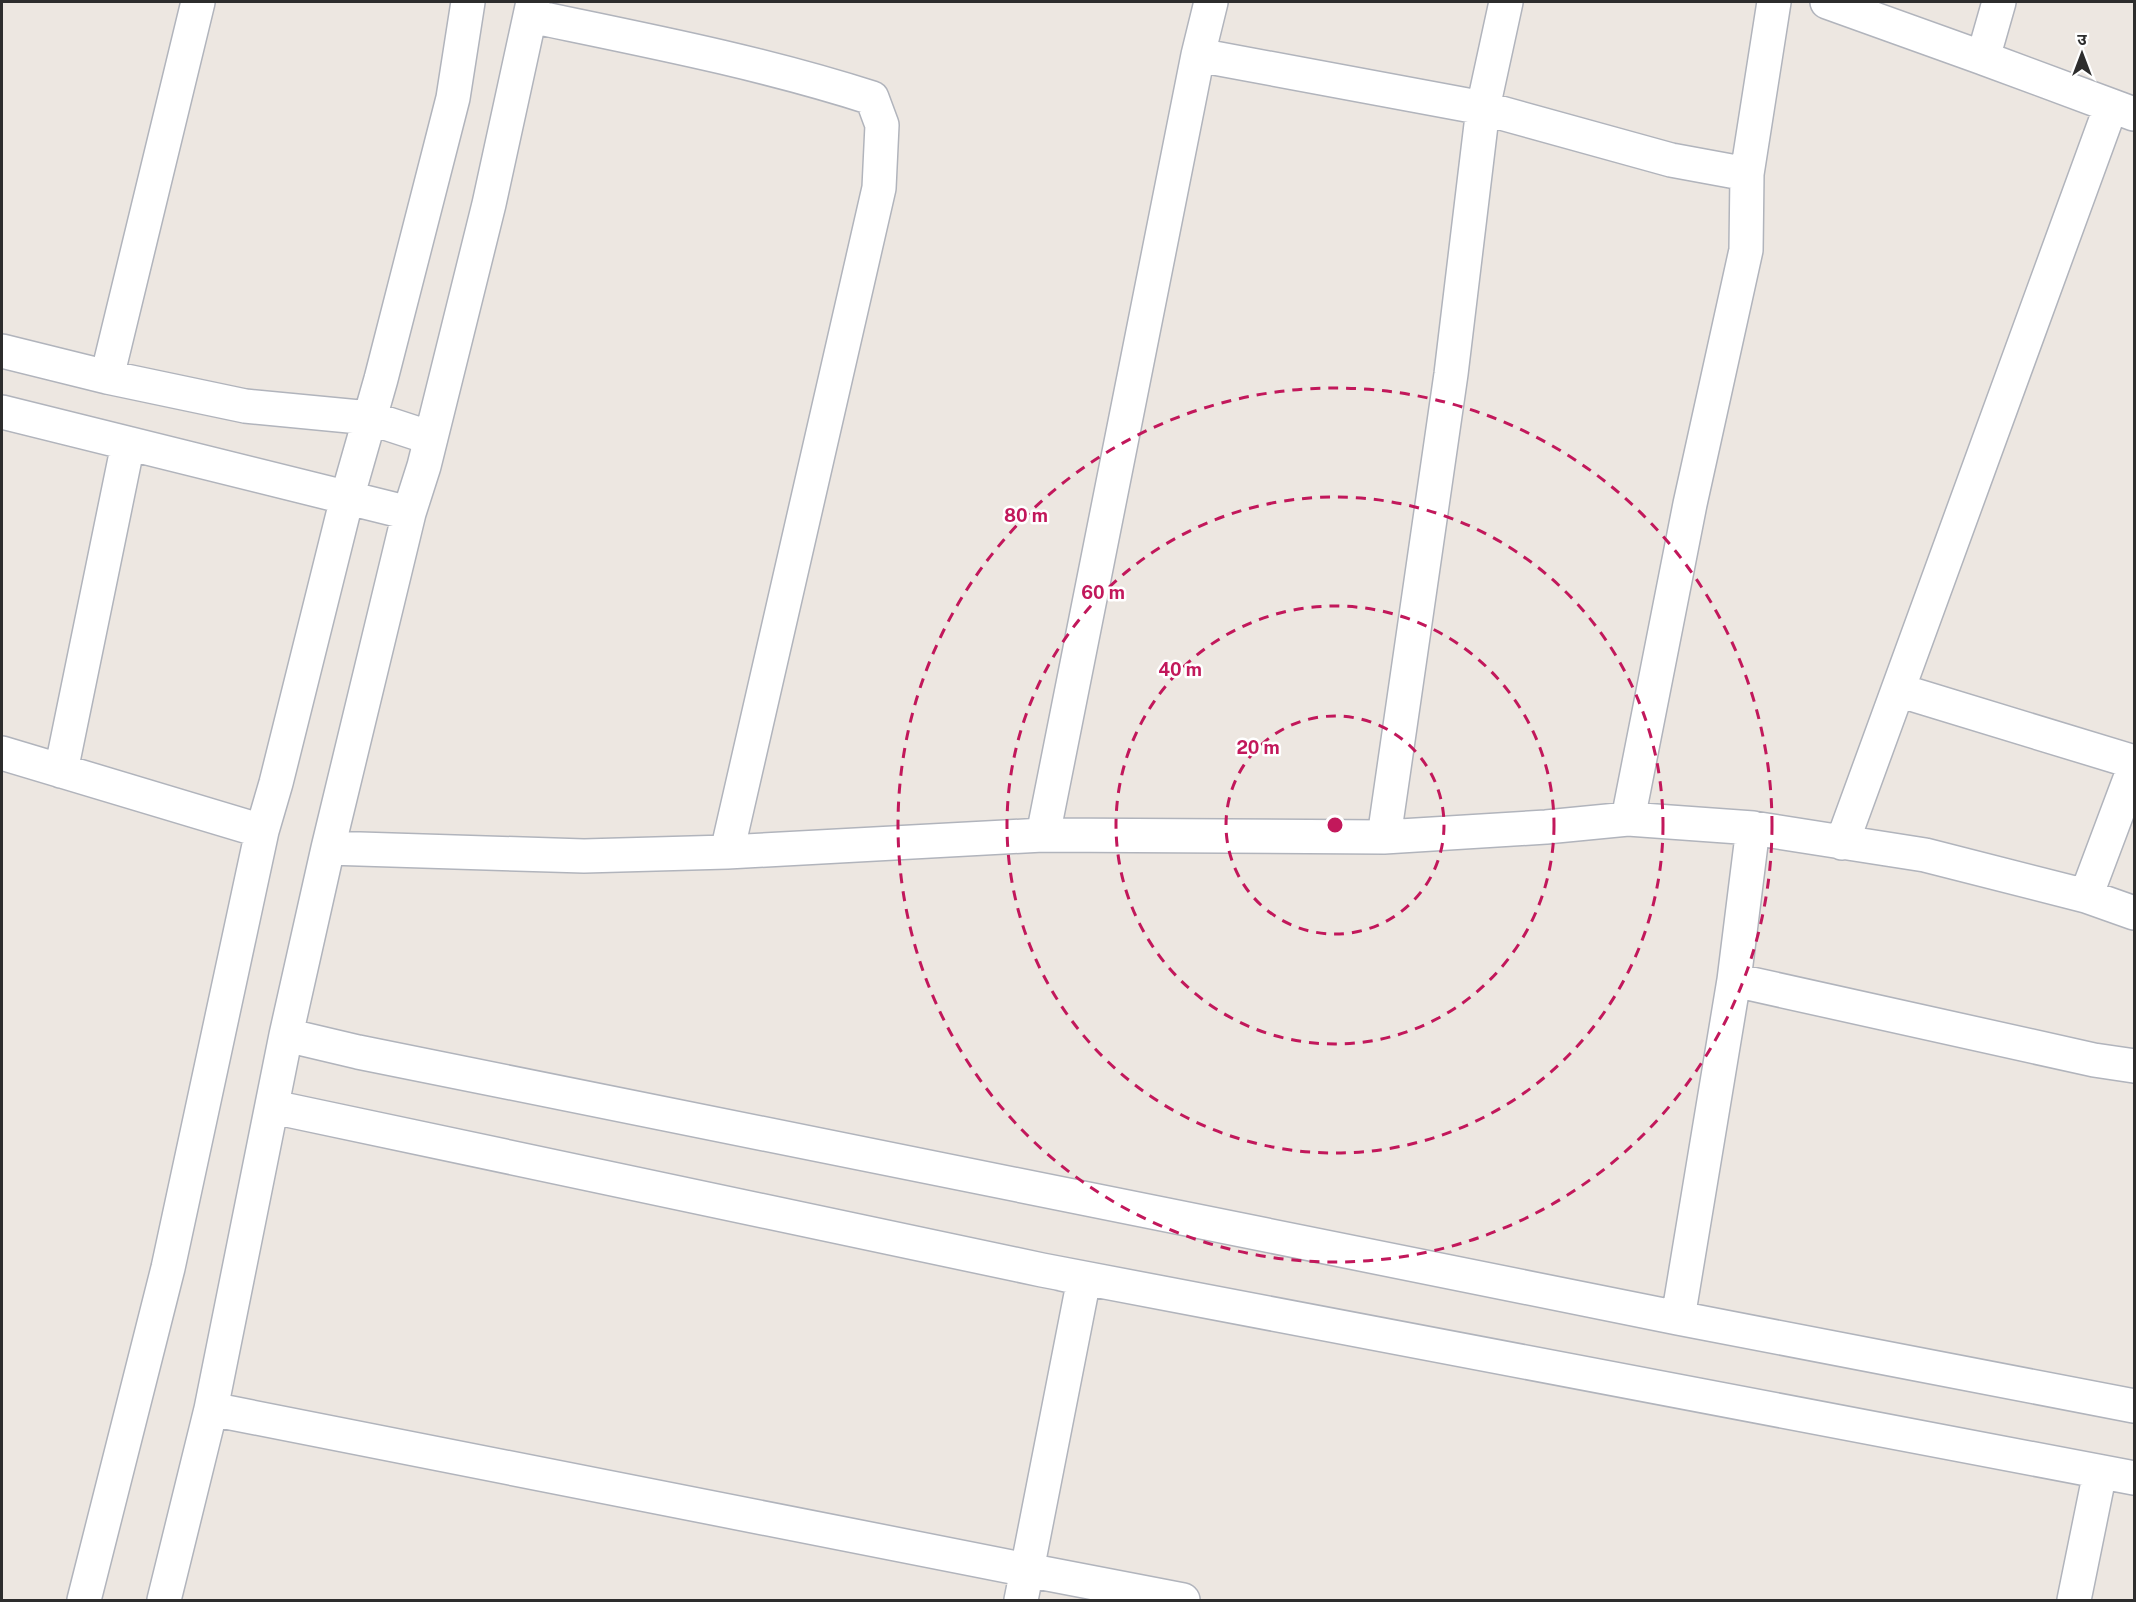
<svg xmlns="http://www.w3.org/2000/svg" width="2136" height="1602" font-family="'Public Sans','Noto Sans Devanagari',sans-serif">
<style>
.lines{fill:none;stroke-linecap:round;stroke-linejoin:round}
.minor-casing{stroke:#b1b4bc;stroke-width:36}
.minor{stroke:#fff;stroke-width:33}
.ring{fill:none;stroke:#c2185b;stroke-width:3;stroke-dasharray:10 8}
.centre{fill:#c2185b;stroke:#fff;stroke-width:3}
.ring-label{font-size:18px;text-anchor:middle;font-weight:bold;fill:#c2185b;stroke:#fff;stroke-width:5;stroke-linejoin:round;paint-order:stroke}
</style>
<rect width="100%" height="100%" fill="#ede7e1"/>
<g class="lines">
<g class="minor-casing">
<path id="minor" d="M1827,2L1983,58
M1999,2L1983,58L2134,114
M530,16C645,40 760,62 872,98L882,125L879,188L727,852
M1198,55L1211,2
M2,351L107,377L245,406L370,418L431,438
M107,377L198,2
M2,412L409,513
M1898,690L2134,762
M2,753L262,831
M61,771L128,444
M1628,819L1753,828
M1043,835L1198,55L1483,108L1671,160L1747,174
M1384,837L1451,374L1483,108L1506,2
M1842,843L2111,106
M328,848L584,856L727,852L1043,835L1384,837L1546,827L1628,819L1690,504L1746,250L1747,174L1774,2
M2086,896L2134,768
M1734,980L2094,1060L2134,1066
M286,1035L358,1052L1678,1318L2134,1406
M273,1107L1042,1270L2134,1478
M1678,1318L1734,980L1753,828L1925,855L2086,896L2134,913
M211,1409L1027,1570L1084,1279L1061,1274
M84,1600L168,1268L262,831L276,783L347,498L381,379L453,98L468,2
M164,1600L211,1409L286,1035L328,848L409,513L424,466L489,204L533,2
M1021,1600L1027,1570L1183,1600
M2074,1600L2100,1472"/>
</g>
<use href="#minor" class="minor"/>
</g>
<g class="ring">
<circle cx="1335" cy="825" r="109"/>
<circle cx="1335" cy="825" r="219"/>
<circle cx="1335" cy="825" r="328"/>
<circle cx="1335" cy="825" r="437"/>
</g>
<circle cx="1335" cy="825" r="9" class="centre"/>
<g class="ring-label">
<text x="1026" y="522">80 m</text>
<text x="1103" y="599">60 m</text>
<text x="1180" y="676">40 m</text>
<text x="1258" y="754">20 m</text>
</g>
<rect width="2136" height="1602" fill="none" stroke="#2d2d2d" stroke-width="6"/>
<g transform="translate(2082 54)" stroke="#ffffff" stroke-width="4.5" paint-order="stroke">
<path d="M0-4.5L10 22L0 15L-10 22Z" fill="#2d2d2d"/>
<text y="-9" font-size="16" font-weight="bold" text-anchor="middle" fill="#2d2d2d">उ</text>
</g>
</svg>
